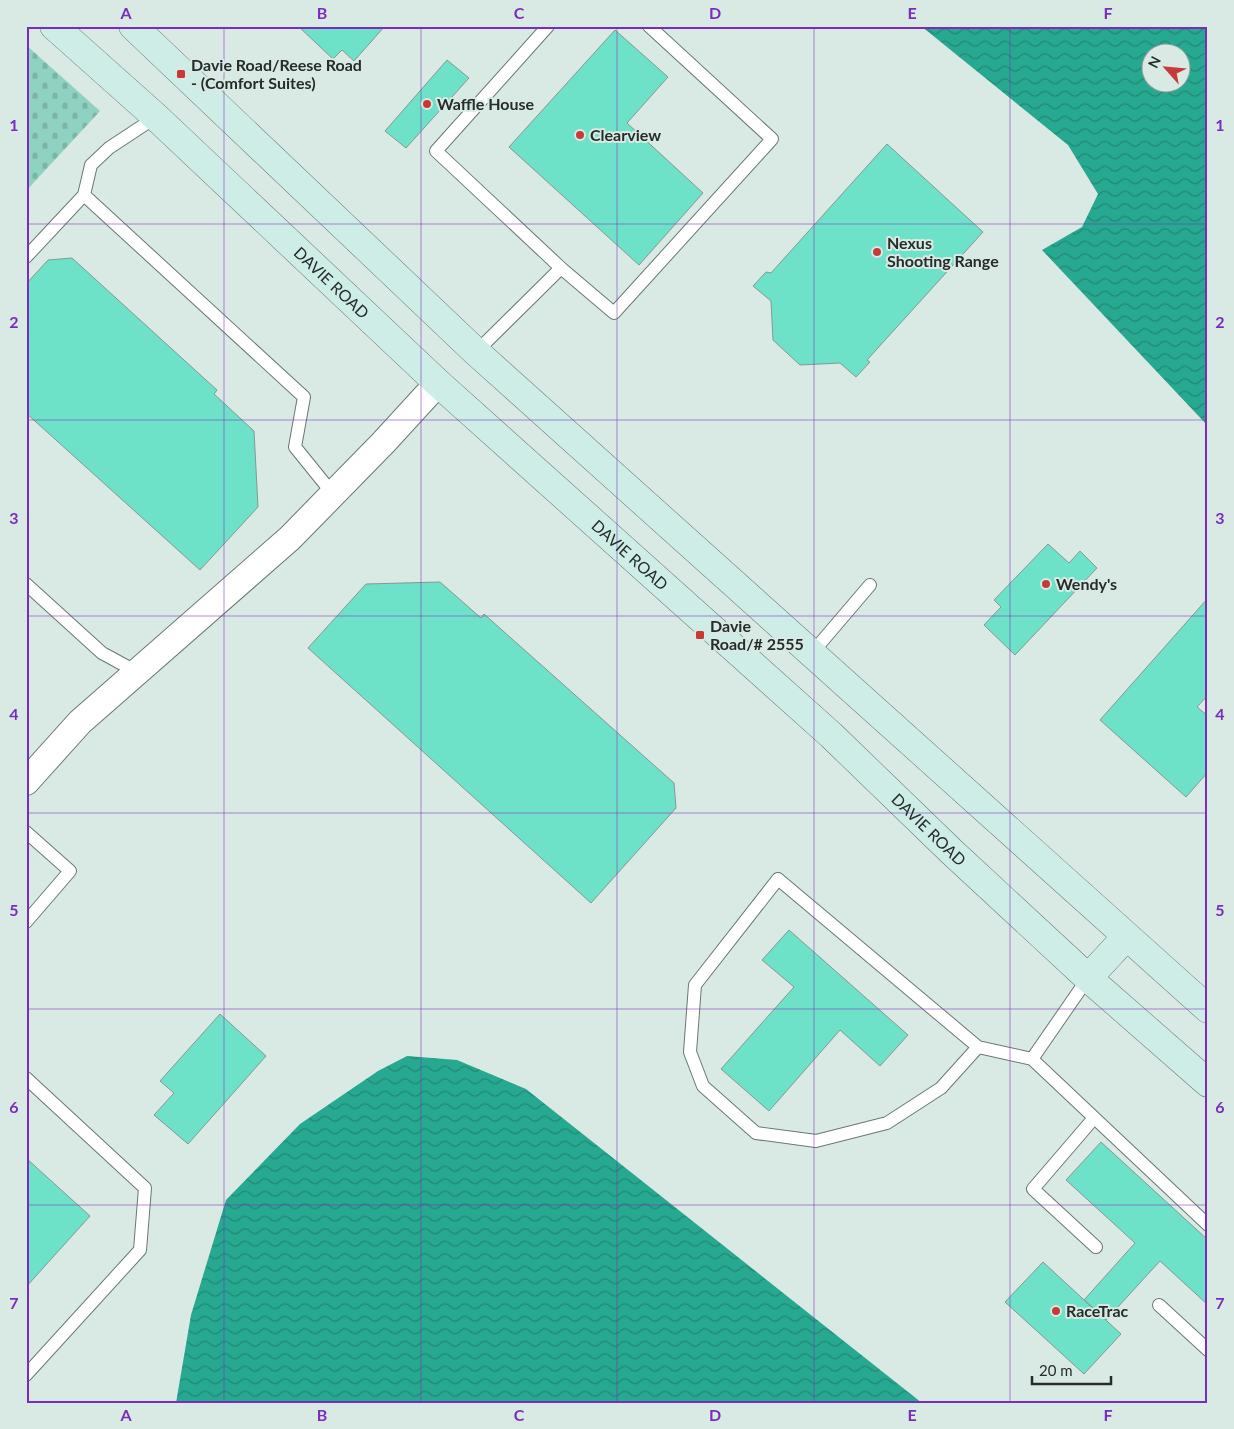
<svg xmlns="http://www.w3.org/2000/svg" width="1234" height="1429" font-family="Lato,sans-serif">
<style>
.cemetery{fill:url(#cemetery-stones)}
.water{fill:url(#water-waves);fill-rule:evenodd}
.building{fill:#6de2c8;stroke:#889792}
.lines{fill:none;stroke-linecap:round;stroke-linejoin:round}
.service-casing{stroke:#6a7874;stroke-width:14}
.minor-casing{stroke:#6a7874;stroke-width:28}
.secondary-casing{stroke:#6a7874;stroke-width:29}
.service{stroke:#fff;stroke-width:12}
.minor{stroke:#fff;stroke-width:26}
.secondary{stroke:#cdede6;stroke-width:28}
.grid{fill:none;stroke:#7b2cbf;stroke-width:1;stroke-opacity:0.55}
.poi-dot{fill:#c83a36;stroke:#d9e9e4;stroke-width:2}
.labels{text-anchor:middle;stroke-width:4;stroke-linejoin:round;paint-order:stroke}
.poi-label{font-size:16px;font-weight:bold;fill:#262c2a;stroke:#d9e9e4;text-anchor:start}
.street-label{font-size:16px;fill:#262c2a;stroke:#d9e9e4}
.neatline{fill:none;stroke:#7b2cbf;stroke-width:2}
.grid-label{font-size:16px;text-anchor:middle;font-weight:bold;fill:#7b2cbf}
</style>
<defs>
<pattern id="cemetery-stones" width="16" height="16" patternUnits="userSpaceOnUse" patternTransform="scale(1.25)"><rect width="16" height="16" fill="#90d2c1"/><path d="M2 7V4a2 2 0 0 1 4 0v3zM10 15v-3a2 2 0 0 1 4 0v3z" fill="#7cb4a6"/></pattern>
<pattern id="water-waves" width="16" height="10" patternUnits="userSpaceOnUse" patternTransform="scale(1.25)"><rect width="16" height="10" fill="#27a890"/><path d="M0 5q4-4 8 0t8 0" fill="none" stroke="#218976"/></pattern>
</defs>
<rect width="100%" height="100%" fill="#d9e9e4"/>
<path class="cemetery" d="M26,45L100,111L26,191Z"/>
<path class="water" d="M921,26H1208V426L1042,250L1082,227L1098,194L1068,145ZM1152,52H1182V82H1152Z
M407,1056L457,1060L526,1089L922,1403H176L191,1315L226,1200L300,1124L378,1071Z"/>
<path class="building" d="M298,26H385L354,61L342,50L333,59Z
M615,30L668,77L627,123L703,193L639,265L509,147Z
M447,60L469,78L406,148L385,131Z
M887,144L983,232L867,360L870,362L856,377L840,363L800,365L773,340L771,301L753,286L766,272L771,273Z
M72,258L217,390L214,394L254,431L258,507L200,570L26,413V284L48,260Z
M1048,544L1069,563L1080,551L1097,568L1015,655L984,625L1001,607L994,600Z
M440,582L481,618L484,614L674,783L676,808L591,903L308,648L366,584Z
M1208,598V695L1197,707L1208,716V772L1186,797L1100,720Z
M789,930L908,1035L880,1066L840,1030L769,1111L721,1069L794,987L762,960Z
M220,1014L266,1056L188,1144L154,1115L174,1093L160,1081Z
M1101,1142L1208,1240V1305L1160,1261L1106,1320L1084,1300L1135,1243L1066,1180Z
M26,1158L90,1216L26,1287Z
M1043,1262L1121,1334L1084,1374L1005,1302Z"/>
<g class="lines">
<g class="service-casing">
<path id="service" d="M548,26L436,151L561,268L614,313L772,139L649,26
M84,195L91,165L109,148L156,117
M26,257L84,195L304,397L295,447L333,494
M476,352L561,268
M26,584L102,653L137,672
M812,653L870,585
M26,832L70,871L26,922
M1088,978L1032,1059L1208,1225
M978,1047L941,1088L887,1123L816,1141L756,1133L703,1086L690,1052L695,985L778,879L978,1047L1032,1059
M26,1078L145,1188L140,1250L26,1375
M1094,1118L1033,1189L1096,1247
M1159,1305L1208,1350"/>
</g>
<g class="minor-casing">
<path id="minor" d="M26,782L80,722L290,538L383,443L438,383"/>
</g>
<g class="secondary-casing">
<g id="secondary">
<path id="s1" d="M54,26L156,117L438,383L831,735L952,852L1088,978L1208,1083"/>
<path d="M133,26L476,352L1208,1009"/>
<path d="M1088,978L1126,937"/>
</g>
</g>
<use href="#service" class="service"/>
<use href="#minor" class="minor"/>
<use href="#secondary" class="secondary"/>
</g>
<path class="grid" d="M224,26V1403M421,26V1403M617,26V1403M814,26V1403M1010,26V1403M26,224H1208M26,420H1208M26,616H1208M26,813H1208M26,1009H1208M26,1205H1208"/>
<g class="poi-dot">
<rect x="176" y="69" width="10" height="10" rx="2.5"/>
<circle cx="427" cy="104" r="5"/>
<circle cx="580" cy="135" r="5"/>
<circle cx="877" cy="252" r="5"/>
<circle cx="1046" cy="584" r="5"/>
<rect x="695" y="630" width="10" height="10" rx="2.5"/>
<circle cx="1056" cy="1311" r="5"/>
</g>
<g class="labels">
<g class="poi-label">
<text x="191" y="71">Davie Road/Reese Road<tspan x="191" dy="18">- (Comfort Suites)</tspan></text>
<text x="437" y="110">Waffle House</text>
<text x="590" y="141">Clearview</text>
<text x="887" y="249">Nexus<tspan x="887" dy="18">Shooting Range</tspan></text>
<text x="1056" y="590">Wendy's</text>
<text x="710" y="632">Davie<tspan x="710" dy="18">Road/# 2555</tspan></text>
<text x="1066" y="1317">RaceTrac</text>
</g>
<g class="street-label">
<text dy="6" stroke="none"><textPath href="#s1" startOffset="378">DAVIE ROAD</textPath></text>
<text dy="6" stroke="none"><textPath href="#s1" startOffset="782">DAVIE ROAD</textPath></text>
<text dy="6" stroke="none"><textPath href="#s1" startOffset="1188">DAVIE ROAD</textPath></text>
</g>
</g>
<rect width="1234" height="1429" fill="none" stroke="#d9e9e4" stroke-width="55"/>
<g transform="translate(1166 68) rotate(297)"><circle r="24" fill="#d9e9e4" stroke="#919d9a"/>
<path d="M0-4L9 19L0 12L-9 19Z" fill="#c83a36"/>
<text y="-8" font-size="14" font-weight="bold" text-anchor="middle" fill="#262c2a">N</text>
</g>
<path d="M1032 1376v8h79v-8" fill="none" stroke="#262c2a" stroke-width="2.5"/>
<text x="1039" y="1376" font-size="15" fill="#262c2a" stroke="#d9e9e4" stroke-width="4" paint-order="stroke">20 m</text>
<rect x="28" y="28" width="1178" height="1374" class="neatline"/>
<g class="grid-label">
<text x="126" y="19">A</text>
<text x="322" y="19">B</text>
<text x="519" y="19">C</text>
<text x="715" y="19">D</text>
<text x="912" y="19">E</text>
<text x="1108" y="19">F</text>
<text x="14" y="131">1</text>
<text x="1220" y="131">1</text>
<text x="14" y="328">2</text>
<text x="1220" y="328">2</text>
<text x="14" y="524">3</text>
<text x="1220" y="524">3</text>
<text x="14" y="720">4</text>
<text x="1220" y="720">4</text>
<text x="14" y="916">5</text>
<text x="1220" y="916">5</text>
<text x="14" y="1113">6</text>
<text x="1220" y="1113">6</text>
<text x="14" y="1309">7</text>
<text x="1220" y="1309">7</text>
<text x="126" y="1421">A</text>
<text x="322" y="1421">B</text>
<text x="519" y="1421">C</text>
<text x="715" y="1421">D</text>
<text x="912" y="1421">E</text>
<text x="1108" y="1421">F</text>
</g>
</svg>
